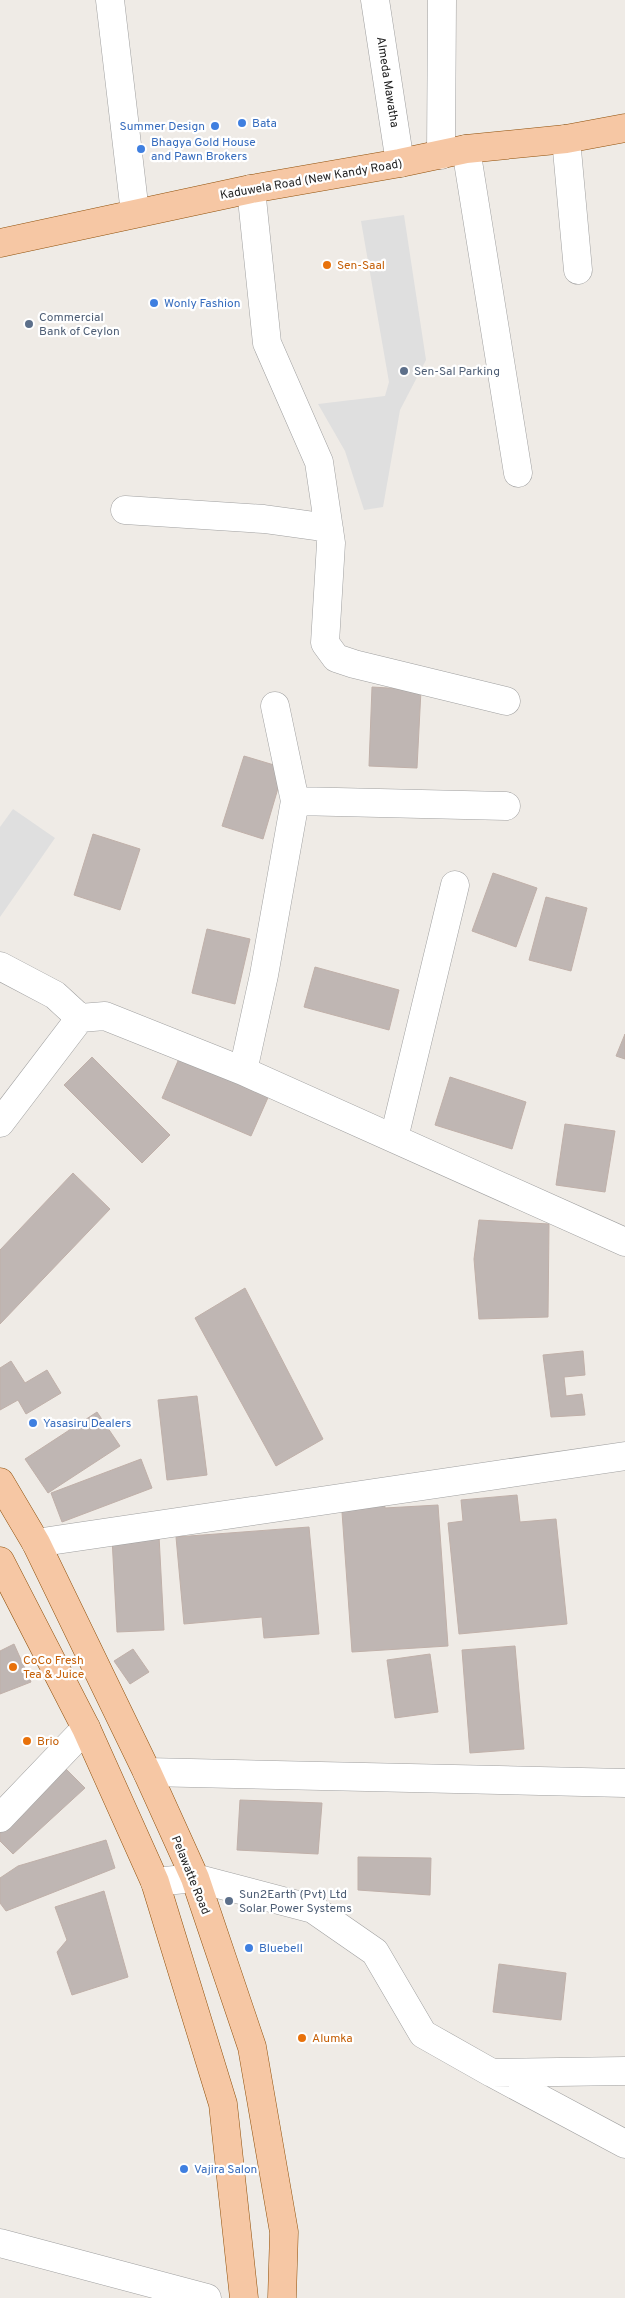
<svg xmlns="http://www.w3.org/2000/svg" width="625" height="2298" font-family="Overpass,sans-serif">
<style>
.parking{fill:#dfdfdf}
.building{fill:#bfb6b3;stroke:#c0b0a9}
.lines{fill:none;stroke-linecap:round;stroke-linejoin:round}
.minor-casing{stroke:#a0a0a0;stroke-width:29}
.major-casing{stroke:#90500a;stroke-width:29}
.minor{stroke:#fff;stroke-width:28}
.major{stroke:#f6c7a4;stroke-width:28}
.shop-dot{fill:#3f7fe0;stroke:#fff;stroke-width:2}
.food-dot{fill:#e8710a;stroke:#fff;stroke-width:2}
.service-dot{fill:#5c6f8a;stroke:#fff;stroke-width:2}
.labels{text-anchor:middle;stroke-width:4.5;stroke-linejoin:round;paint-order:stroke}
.street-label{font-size:12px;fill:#1f1f1f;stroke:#fff}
.shop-label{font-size:12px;fill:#366cbe;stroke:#fff;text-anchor:start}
.food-label{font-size:12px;fill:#c56008;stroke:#fff;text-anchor:start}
.service-label{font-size:12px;fill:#4e5e75;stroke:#fff;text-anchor:start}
</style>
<rect width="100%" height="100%" fill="#efebe6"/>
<path class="parking" d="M404,215L426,360L400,410L383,507L364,510L345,451L318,404L385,396L389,382L361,221Z
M13,809L55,838L0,917V827Z"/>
<path class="building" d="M372,687L421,690L417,768L369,766Z
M244,756L284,768L263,839L222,826Z
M93,834L140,849L120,910L74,895Z
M493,873L537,888L516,947L472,931Z
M546,897L587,908L571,971L529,960Z
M207,929L250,939L235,1004L192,993Z
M315,967L399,990L389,1030L304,1007Z
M625,1034V1059L616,1056Z
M181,1054L270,1093L251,1136L162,1098Z
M92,1057L170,1135L142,1163L64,1085Z
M450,1077L526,1102L512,1149L435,1125Z
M565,1124L615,1131L605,1192L556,1185Z
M73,1173L110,1209L0,1324V1250Z
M479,1220L549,1224L548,1317L479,1319L474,1259Z
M245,1288L323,1439L276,1466L195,1318Z
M583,1351L585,1375L564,1377L566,1396L582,1394L585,1415L551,1417L543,1355Z
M11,1361L25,1383L47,1370L61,1393L26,1414L18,1400L0,1410V1368Z
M197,1396L207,1475L167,1480L158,1400Z
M97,1412L120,1446L48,1493L25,1459Z
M141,1459L152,1488L62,1522L51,1493Z
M517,1495L520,1522L556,1519L567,1624L459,1634L448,1523L463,1521L461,1500Z
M384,1496L385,1508L438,1505L448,1646L352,1652L341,1498Z
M309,1527L319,1634L264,1638L262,1617L184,1624L176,1537Z
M159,1536L164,1630L117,1632L112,1538Z
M14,1644L31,1682L0,1694V1651Z
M515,1646L524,1749L470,1753L462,1650Z
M133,1649L149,1672L130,1684L114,1661Z
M430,1654L438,1712L395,1718L387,1660Z
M65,1768L85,1788L13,1854L0,1841V1827Z
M240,1800L322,1803L318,1854L237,1850Z
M106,1840L115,1868L6,1911L0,1903V1878L18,1866Z
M358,1857L431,1858L430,1895L358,1890Z
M104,1891L128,1977L72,1995L57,1952L67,1940L55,1907Z
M499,1964L566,1973L561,2020L493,2012Z"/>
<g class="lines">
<g class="minor-casing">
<path id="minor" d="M110,0L135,213
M375,0L400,163
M566,139L578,270
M466,149L518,473
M441,155L442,0
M251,189L267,343L319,462L331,543L325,643L336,658L354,664L506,701
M125,510L264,519L329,528
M295,801L506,806
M0,966L55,995L80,1018
M243,1071L264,975L295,801L275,706
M0,1123L80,1018L105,1016L243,1071L625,1242
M394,1138L455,885
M36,1543L625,1456
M147,1772L625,1783
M0,1818L86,1728
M155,1882L195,1878L313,1909L375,1952L423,2034L492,2073L625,2071
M494,2074L625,2144
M0,2243L207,2298"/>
</g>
<g class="major-casing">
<path id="major" d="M0,243L251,189L400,163L466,149L566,139L625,128
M0,1482L36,1543L147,1772L195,1878L252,2047L284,2232L282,2298
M0,1561L86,1728L155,1882L223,2104L244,2298"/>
</g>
<use href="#minor" class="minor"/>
<use href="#major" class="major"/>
</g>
<g class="shop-dot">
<circle cx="242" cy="123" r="5"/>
<circle cx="215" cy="126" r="5"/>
<circle cx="141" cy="149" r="5"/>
<circle cx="154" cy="303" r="5"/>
<circle cx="33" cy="1423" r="5"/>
<circle cx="249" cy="1948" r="5"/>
<circle cx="184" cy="2169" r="5"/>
</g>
<g class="food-dot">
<circle cx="327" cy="265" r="5"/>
<circle cx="13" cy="1667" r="5"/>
<circle cx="27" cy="1741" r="5"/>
<circle cx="302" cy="2038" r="5"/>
</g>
<g class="service-dot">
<circle cx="29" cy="324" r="5"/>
<circle cx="404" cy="371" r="5"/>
<circle cx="229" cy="1901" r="5"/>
</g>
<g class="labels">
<g class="street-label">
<text transform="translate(388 82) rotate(81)" y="4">Almeda Mawatha</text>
<text transform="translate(311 179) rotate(-10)" y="4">Kaduwela Road (New Kandy Road)</text>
<text transform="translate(191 1875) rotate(68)" y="4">Pelawatte Road</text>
</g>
<g class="shop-label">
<text x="252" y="127">Bata</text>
<text x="205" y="130" text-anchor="end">Summer Design</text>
<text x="151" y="146">Bhagya Gold House<tspan x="151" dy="14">and Pawn Brokers</tspan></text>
<text x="164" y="307">Wonly Fashion</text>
<text x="43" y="1427">Yasasiru Dealers</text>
<text x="259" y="1952">Bluebell</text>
<text x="194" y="2173">Vajira Salon</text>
</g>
<g class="food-label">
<text x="337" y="269">Sen-Saal</text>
<text x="23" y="1664">CoCo Fresh<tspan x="23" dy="14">Tea &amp; Juice</tspan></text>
<text x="37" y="1745">Brio</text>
<text x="312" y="2042">Alumka</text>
</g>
<g class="service-label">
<text x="39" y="321">Commercial<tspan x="39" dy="14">Bank of Ceylon</tspan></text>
<text x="414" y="375">Sen-Sal Parking</text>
<text x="239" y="1898">Sun2Earth (Pvt) Ltd<tspan x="239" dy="14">Solar Power Systems</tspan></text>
</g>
</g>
</svg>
